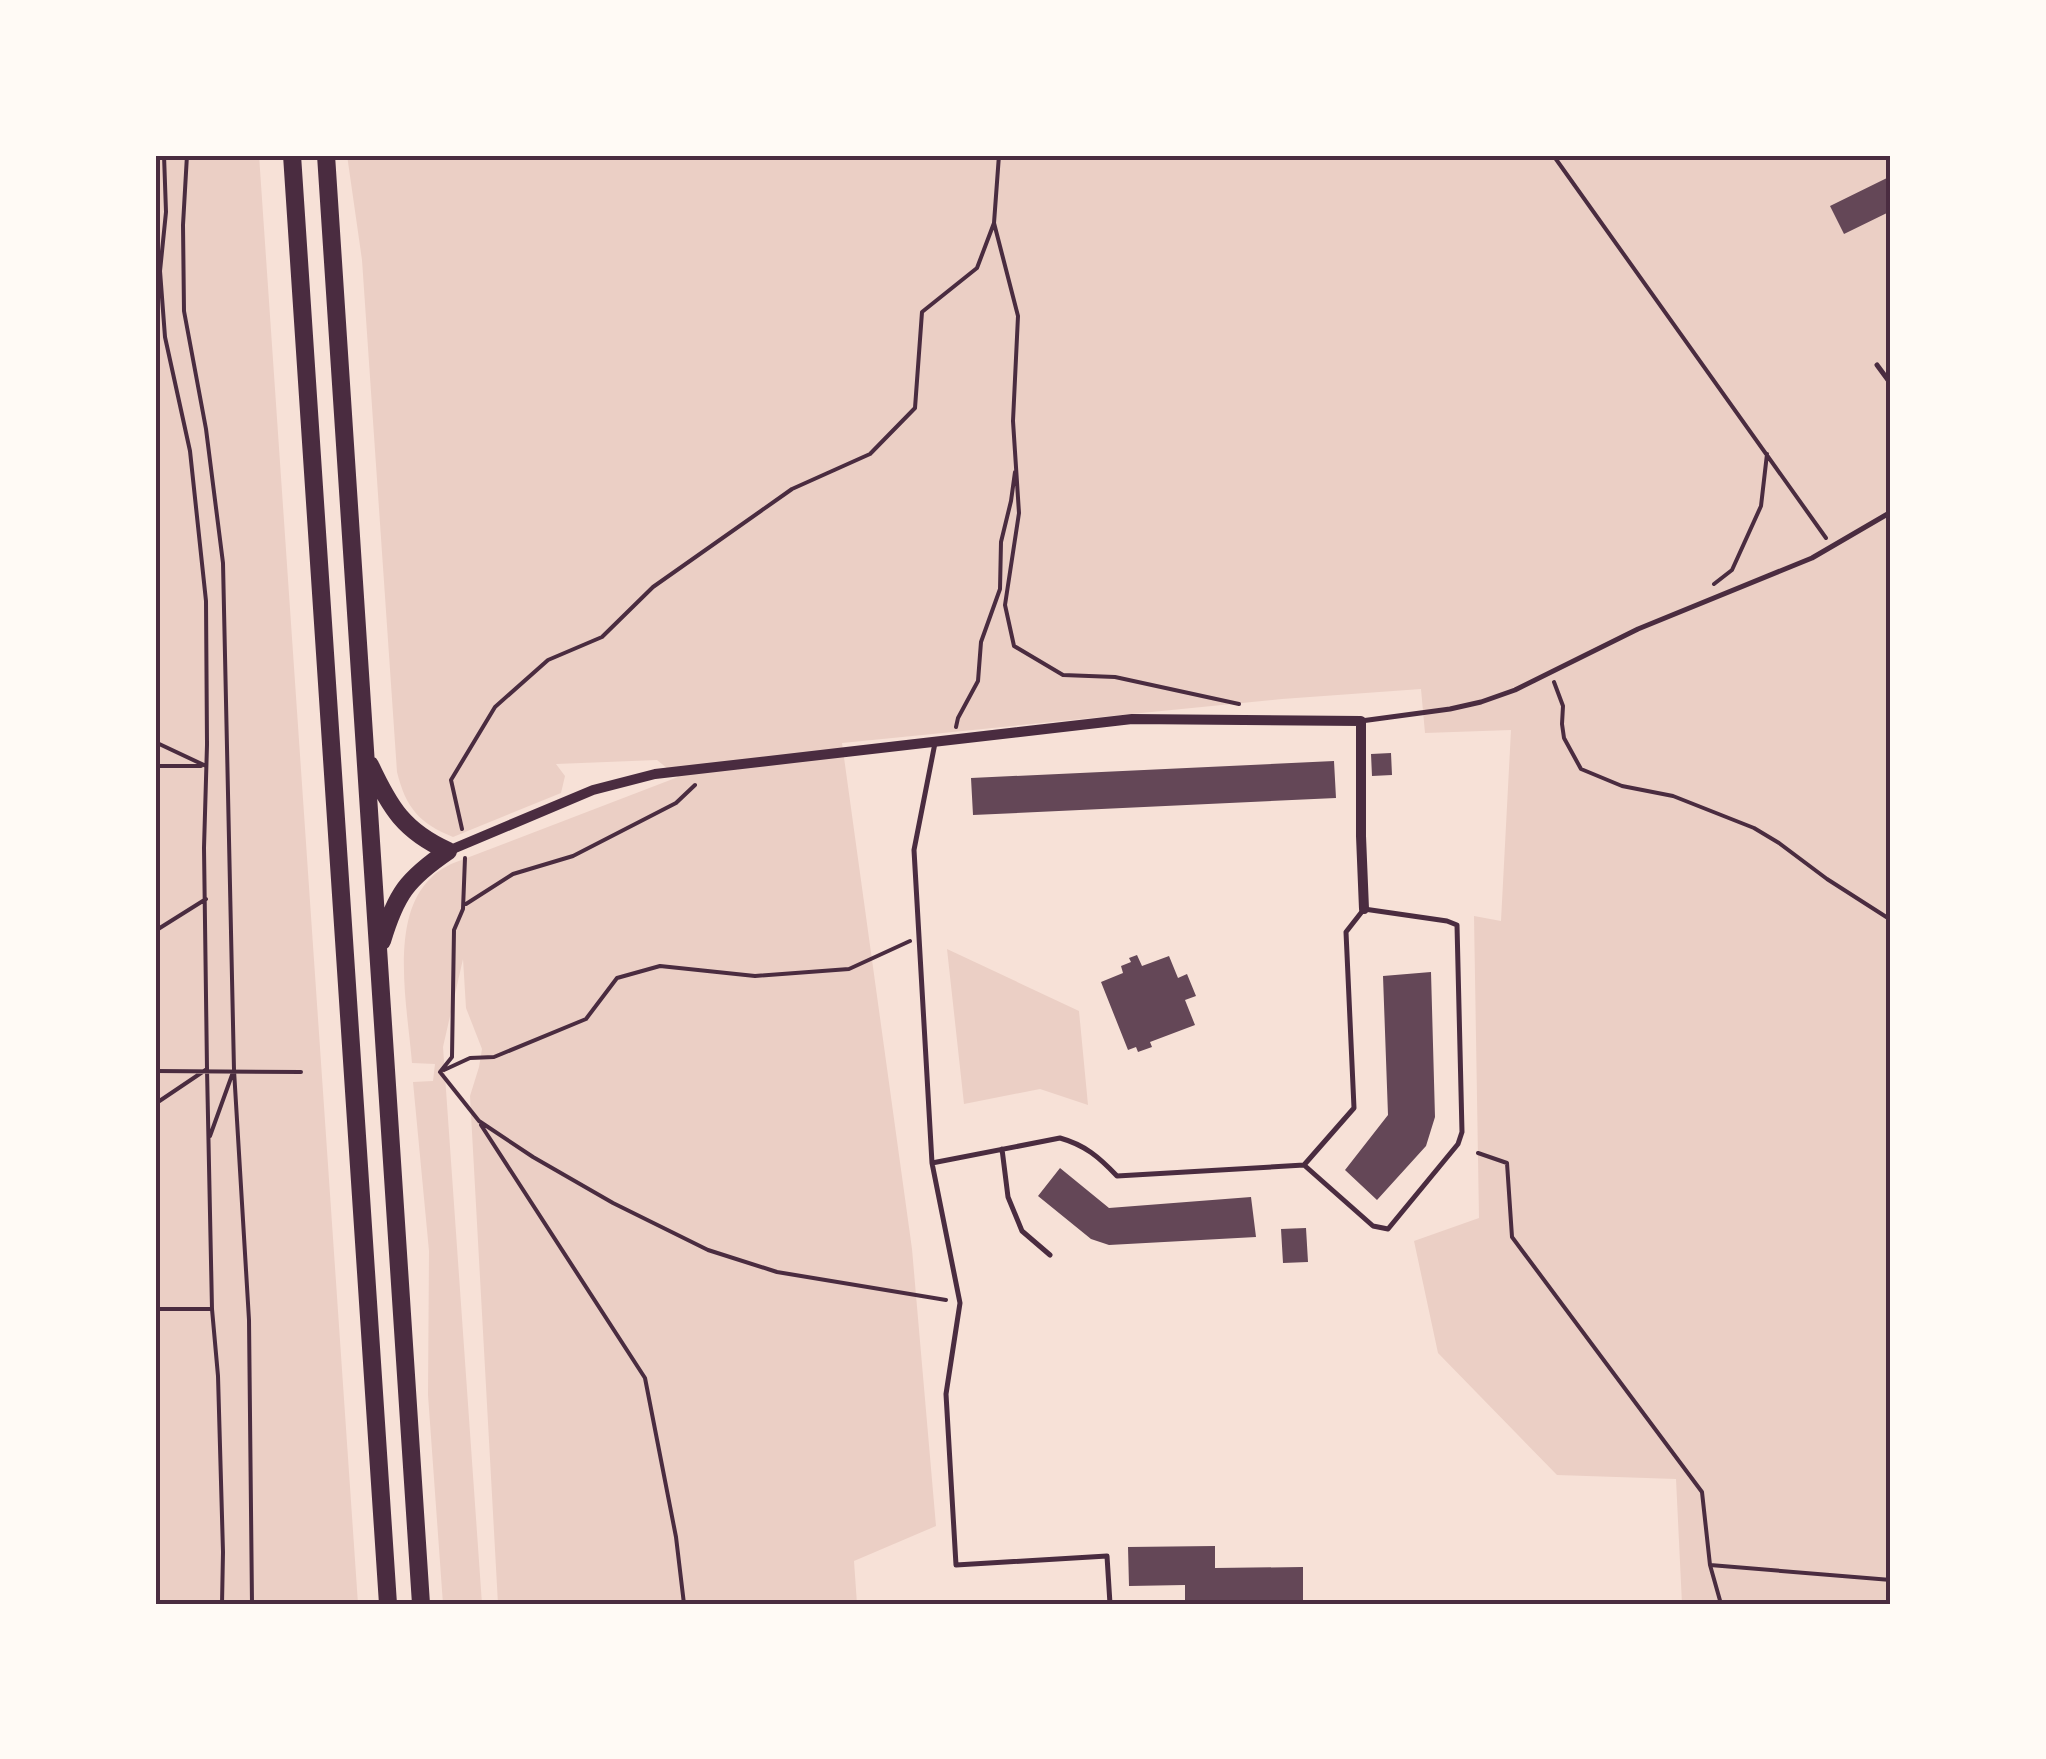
<svg xmlns="http://www.w3.org/2000/svg" width="2046" height="1759" font-family="Roboto,sans-serif">
<style>
.green{fill:#ebcfc5}
.building{fill:#644757}
.lines{fill:none;stroke-linecap:round;stroke-linejoin:round}
.path{stroke:#4a2c40;stroke-width:4}
.service{stroke:#4a2c40;stroke-width:5}
.minor{stroke:#4a2c40;stroke-width:10}
.trunk{stroke:#4a2c40;stroke-width:18}
.neatline{fill:none;stroke:#4a2c40;stroke-width:4}
</style>
<rect width="100%" height="100%" fill="#f7e1d7"/>
<path class="green" d="M155,155H259L358,1604H155Z
M347,155H1891V1604H1682L1676,1479L1557,1475L1438,1353L1414,1241L1479,1218L1474,916L1501,921L1511,730L1425,733L1421,689L1282,699L842,743L912,1249L936,1526L854,1561L857,1604H498L470,1096L479,1067L482,1049L466,1008L463,959L443,1047L482,1604H443L428,1395L429,1251L413,1082L433,1081L435,1064L412,1063C408,1010 388,918 431,878C436,872 444,868 451,864L678,777L657,760L556,764L565,776L561,793L453,837C419,823 406,808 397,772L362,260Z
M947,949L1079,1011L1088,1105L1040,1089L964,1104Z"/>
<path class="building" d="M1891,176V211L1844,234L1830,206Z
M1391,753L1392,775L1372,776L1371,754Z
M1334,761L1336,798L973,815L971,778Z
M1137,955L1142,966L1169,956L1178,978L1187,974L1196,996L1185,1000L1195,1025L1150,1042L1152,1047L1138,1052L1136,1047L1128,1050L1101,982L1123,973L1121,966L1131,962L1129,958Z
M1431,972L1435,1117L1426,1146L1377,1200L1345,1170L1388,1115L1383,976Z
M1060,1168L1109,1208L1251,1197L1256,1237L1109,1245L1091,1239L1038,1196Z
M1306,1228L1308,1262L1283,1263L1281,1229Z
M1215,1546V1568L1303,1567V1604H1185V1585L1129,1586L1128,1547Z"/>
<g class="lines">
<path class="path" d="M164,155L166,212L160,271L165,337L190,451L206,601L207,745L204,848L207,1069L212,1309L218,1376L223,1552L222,1604
M187,155L183,225L184,311L206,429L223,563L234,1070L249,1320L252,1604
M1553,155L1826,538
M994,223L1018,316L1013,421L1019,513L1005,605L1014,646L1063,675L1115,677L1239,704
M1714,584L1732,570L1761,506L1767,454
M1554,682L1563,706L1562,724L1564,738L1581,769L1622,786L1673,796L1754,828L1779,843L1827,879L1891,920
M956,727L958,718L978,681L981,642L1000,589L1001,542L1011,501L1015,472
M155,742L206,766
M155,766H201
M462,829L451,780L495,707L548,660L602,637L653,587L792,489L870,454L915,408L922,312L977,268L994,223L999,155
M466,904L513,874L573,856L676,803L695,785
M155,931L206,899
M444,1070L470,1058L494,1057L586,1019L617,978L660,966L755,976L849,969L910,941
M155,1071L301,1072
M440,1072L452,1057L454,930L463,909L465,858
M440,1072L479,1121L533,1157L613,1203L708,1250L777,1272L946,1300
M155,1104L207,1069
M481,1125L645,1378L676,1537L684,1604
M210,1136L232,1075
M1478,1153L1507,1163L1512,1237L1702,1492L1710,1565L1721,1604
M155,1309H210
M1710,1565L1891,1580"/>
<path class="service" d="M1877,365L1891,384
M1361,721L1450,709L1481,702L1515,690L1638,629L1812,558L1891,512
M935,743L914,850L932,1163L960,1303L946,1394L956,1565L1107,1556L1110,1604
M1002,1149L1008,1197L1022,1231L1050,1255
M932,1163L1060,1138C1085,1145 1099,1157 1117,1176L1304,1165L1373,1226L1388,1229L1458,1144L1462,1132L1457,925L1447,921L1364,909L1346,932L1354,1108L1304,1165"/>
<path class="minor" d="M448,851L593,790L655,774L1132,719L1361,721V836L1364,909"/>
<path class="trunk" d="M292,155L388,1604
M326,155L421,1604
M370,765C390,808 404,831 448,851
M382,941C396,894 407,879 448,851"/>
</g>
<rect width="2046" height="1759" fill="none" stroke="#fffaf5" stroke-width="315"/>
<rect x="158" y="158" width="1730" height="1444" class="neatline"/>
</svg>
